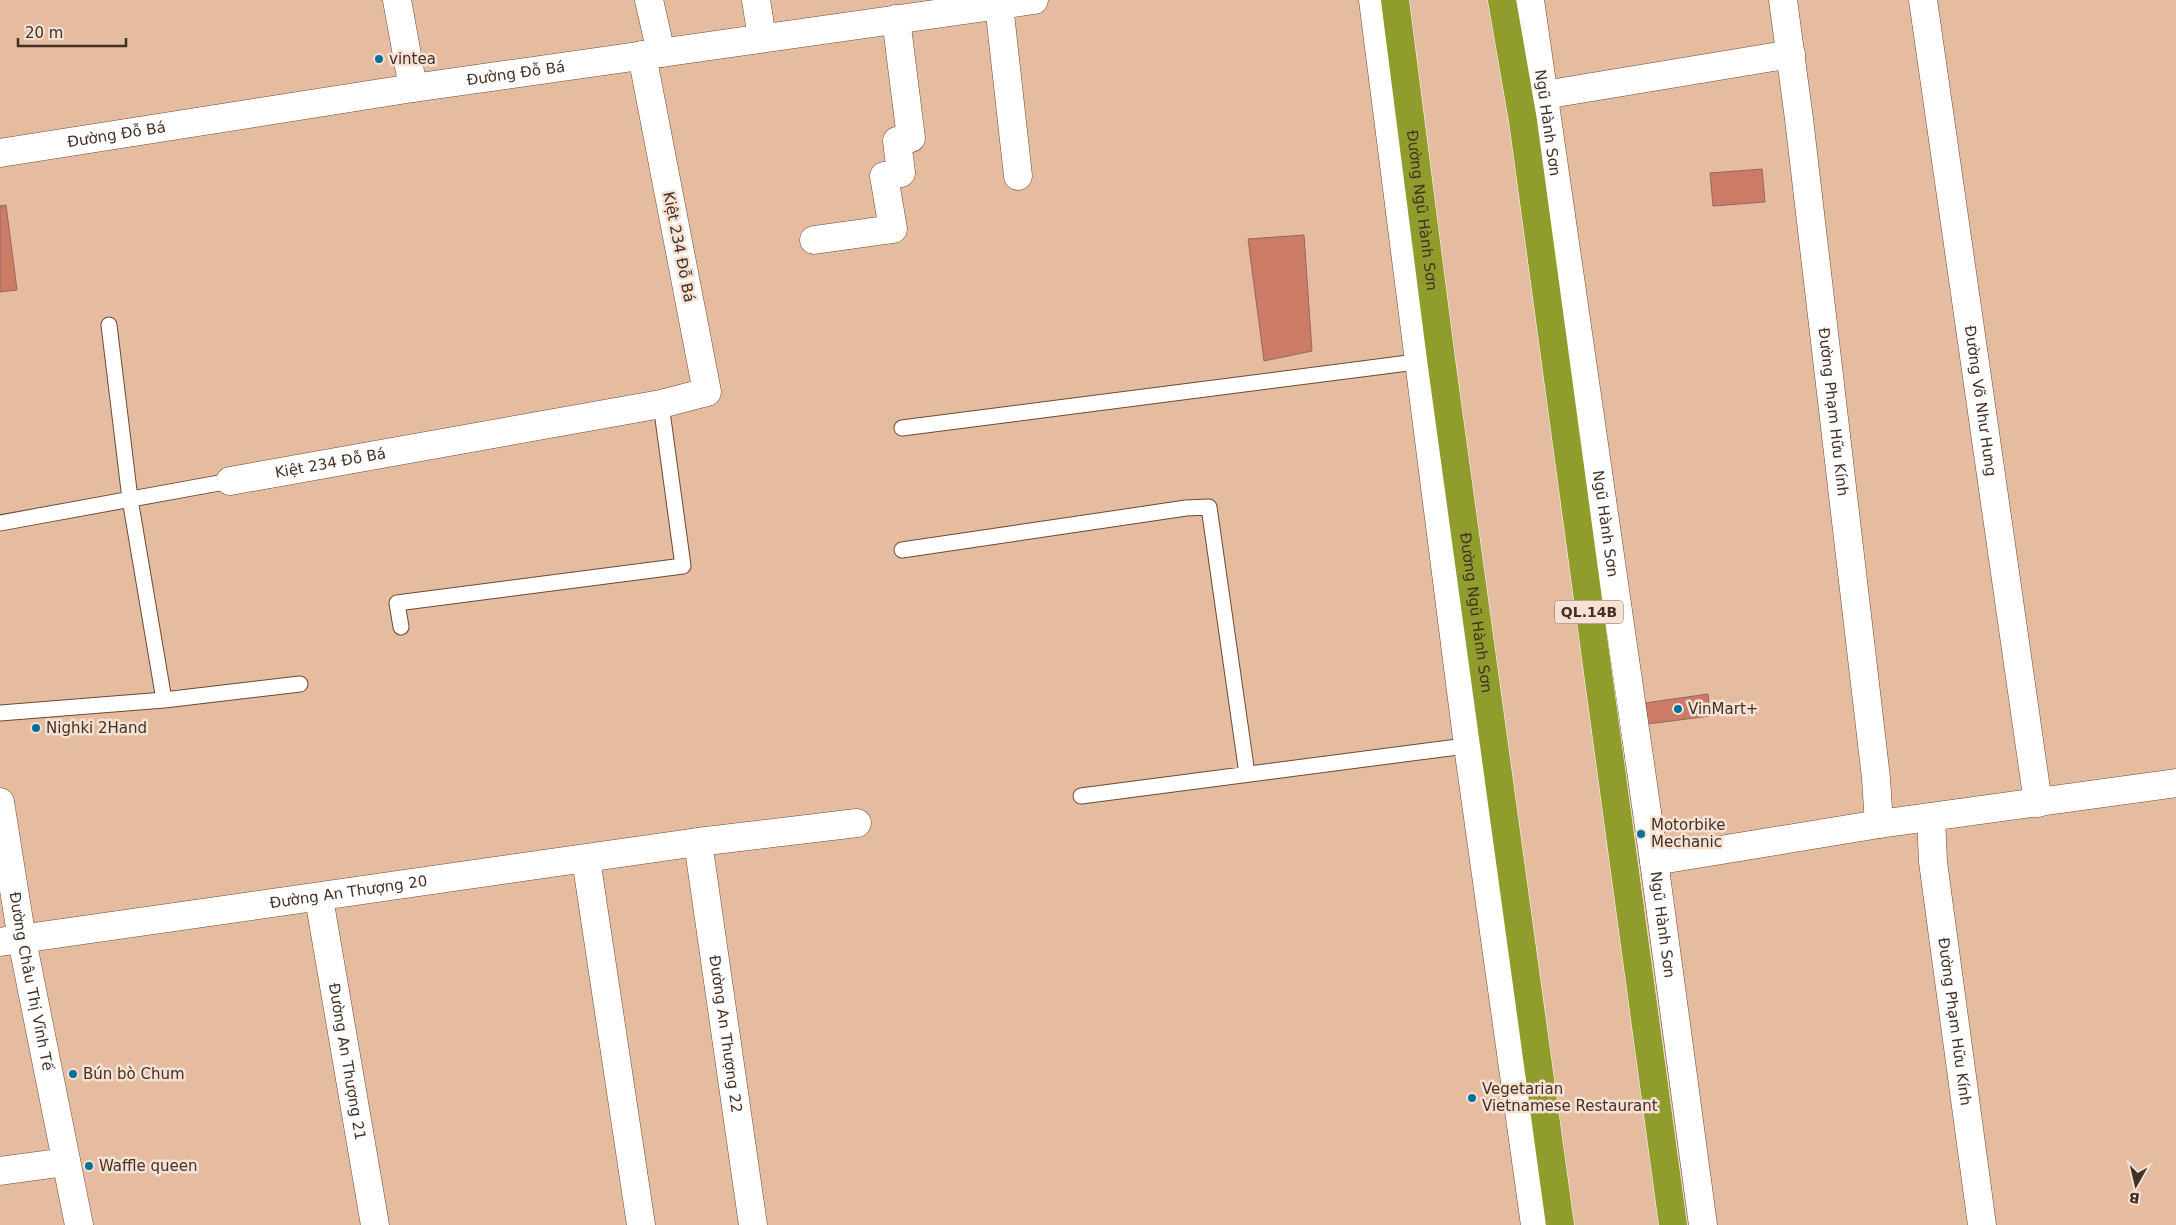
<svg xmlns="http://www.w3.org/2000/svg" width="2176" height="1225" font-family="'DejaVu Sans',sans-serif">
<style>
.building{fill:#cb7b66;stroke:#95685d}
.lines{fill:none;stroke-linecap:round;stroke-linejoin:round}
.lane-casing{stroke:#6d4a32;stroke-width:17}
.street-casing{stroke:#6d4a32;stroke-width:29}
.secondary-casing{stroke:#6d4a32;stroke-width:29}
.highway-casing{stroke:#fff;stroke-width:29}
.lane{stroke:#fff;stroke-width:15}
.street{stroke:#fff;stroke-width:28}
.secondary{stroke:#fff;stroke-width:28}
.highway{stroke:#909d2c;stroke-width:28}
.poi-dot{fill:#066f9c;stroke:#f6e1d3;stroke-width:2}
.labels{text-anchor:middle;stroke-width:5;stroke-linejoin:round;paint-order:stroke}
.shield{fill:#f6e1d3;stroke:#78665a;stroke-width:1}
.shield-label{font-size:14px;font-weight:bold;fill:#423126}
.poi-label{font-size:15px;fill:#423126;stroke:#f6e1d3;text-anchor:start}
.street-label{font-size:15px;fill:#423126;stroke:#f6e1d3}
</style>
<rect width="100%" height="100%" fill="#e5bca0"/>
<path class="building" d="M1762,169L1765,202L1713,206L1710,173Z
M6,205L17,290L0,292V206Z
M1304,235L1312,351L1264,361L1248,239Z
M1708,694L1710,716L1648,724L1645,703Z"/>
<g class="lines">
<g class="lane-casing">
<path id="lane" d="M902,428L1424,361
M0,523L230,481
M902,550L1186,508L1209,507L1247,774
M401,627L397,603L683,566L661,404
M164,700L300,684
M0,713L164,700L130,499L109,325
M1081,796L1473,745"/>
</g>
<g class="street-casing">
<g id="street">
<path d="M397,0L413,88"/>
<path d="M649,0L661,53"/>
<path d="M756,0L762,38"/>
<path id="s1" d="M1783,0L1799,119L1876,778L1879,824"/>
<path id="s2" d="M1923,0L2038,803"/>
<path d="M999,5L1018,176"/>
<path d="M1544,95L1791,54"/>
<path d="M814,240L893,229L884,176L901,173L897,141L911,138L896,19"/>
<path id="s3" d="M230,481L661,404L707,392L642,55"/>
<path id="s4" d="M0,802L22,940L79,1225"/>
<path id="s5" d="M1931,817L1933,862L1982,1225"/>
<path id="s6" d="M698,842L753,1225"/>
<path d="M586,859L641,1225"/>
<path d="M1654,861L1879,824L2176,783"/>
<path id="s7" d="M319,898L375,1225"/>
<path id="s8" d="M0,942L698,842L857,823"/>
<path d="M0,1171L66,1162"/>
</g>
</g>
<g class="secondary-casing">
<g id="secondary">
<path d="M1373,0L1468,746L1535,1225"/>
<path id="s9" d="M1530,0L1654,861L1703,1225"/>
<path id="s10" d="M0,153L413,88L1034,0"/>
</g>
</g>
<g class="highway-casing">
<g id="highway">
<path id="s11" d="M1395,0L1441,359L1560,1225"/>
<path d="M1502,0L1523,121L1673,1225"/>
</g>
</g>
<use href="#lane" class="lane"/>
<use href="#street" class="street"/>
<use href="#secondary" class="secondary"/>
<use href="#highway" class="highway"/>
</g>
<g class="poi-dot">
<circle cx="379" cy="59" r="5"/>
<circle cx="1678" cy="709" r="5"/>
<circle cx="36" cy="728" r="5"/>
<circle cx="1641" cy="834" r="5"/>
<circle cx="73" cy="1074" r="5"/>
<circle cx="1472" cy="1098" r="5"/>
<circle cx="89" cy="1166" r="5"/>
</g>
<g class="labels">
<rect class="shield" x="1555" y="600.5" width="68" height="23" rx="4"/>
<g class="shield-label">
<text x="1589" y="617">QL.14B</text>
</g>
<g class="poi-label">
<text x="389" y="64">vintea</text>
<text x="1688" y="714">VinMart+</text>
<text x="46" y="733">Nighki 2Hand</text>
<text x="1651" y="830">Motorbike<tspan x="1651" dy="17">Mechanic</tspan></text>
<text x="83" y="1079">Bún bò Chum</text>
<text x="1482" y="1094">Vegetarian<tspan x="1482" dy="17">Vietnamese Restaurant</tspan></text>
<text x="99" y="1171">Waffle queen</text>
</g>
<g class="street-label">
<text dy="5" stroke="none"><textPath href="#s10" startOffset="522">Đường Đỗ Bá</textPath></text>
<text dy="5" stroke="none"><textPath href="#s9" startOffset="124">Ngũ Hành Sơn</textPath></text>
<text dy="5" stroke="none"><textPath href="#s10" startOffset="118">Đường Đỗ Bá</textPath></text>
<text dy="5" stroke="none"><textPath href="#s11" startOffset="212">Đường Ngũ Hành Sơn</textPath></text>
<text transform="translate(679 247) rotate(79)" y="5">Kiệt 234 Đỗ Bá</text>
<text dy="5" stroke="none"><textPath href="#s2" startOffset="405">Đường Võ Như Hưng</textPath></text>
<text dy="5" stroke="none"><textPath href="#s1" startOffset="415">Đường Phạm Hữu Kính</textPath></text>
<text dy="5" stroke="none"><textPath href="#s3" startOffset="102">Kiệt 234 Đỗ Bá</textPath></text>
<text dy="5" stroke="none"><textPath href="#s9" startOffset="529">Ngũ Hành Sơn</textPath></text>
<text dy="5" stroke="none"><textPath href="#s11" startOffset="618">Đường Ngũ Hành Sơn</textPath></text>
<text dy="5" stroke="none"><textPath href="#s8" startOffset="352">Đường An Thượng 20</textPath></text>
<text dy="5" stroke="none"><textPath href="#s9" startOffset="934">Ngũ Hành Sơn</textPath></text>
<text dy="5" stroke="none"><textPath href="#s4" startOffset="182">Đường Châu Thị Vĩnh Tế</textPath></text>
<text dy="5" stroke="none"><textPath href="#s5" startOffset="206">Đường Phạm Hữu Kính</textPath></text>
<text dy="5" stroke="none"><textPath href="#s6" startOffset="194">Đường An Thượng 22</textPath></text>
<text dy="5" stroke="none"><textPath href="#s7" startOffset="166">Đường An Thượng 21</textPath></text>
</g>
</g>
<g transform="translate(2136 1185) rotate(188)" stroke="#f6e1d3" stroke-width="4" paint-order="stroke">
<path d="M0-4L9 19L0 12L-9 19Z" fill="#423126"/>
<text y="-8" font-size="14" font-weight="bold" text-anchor="middle" fill="#423126">B</text>
</g>
<path d="M18 38v8h108v-8" fill="none" stroke="#423126" stroke-width="2.5"/>
<text x="25" y="38" font-size="15" fill="#423126" stroke="#f6e1d3" stroke-width="4" paint-order="stroke">20 m</text>
</svg>
